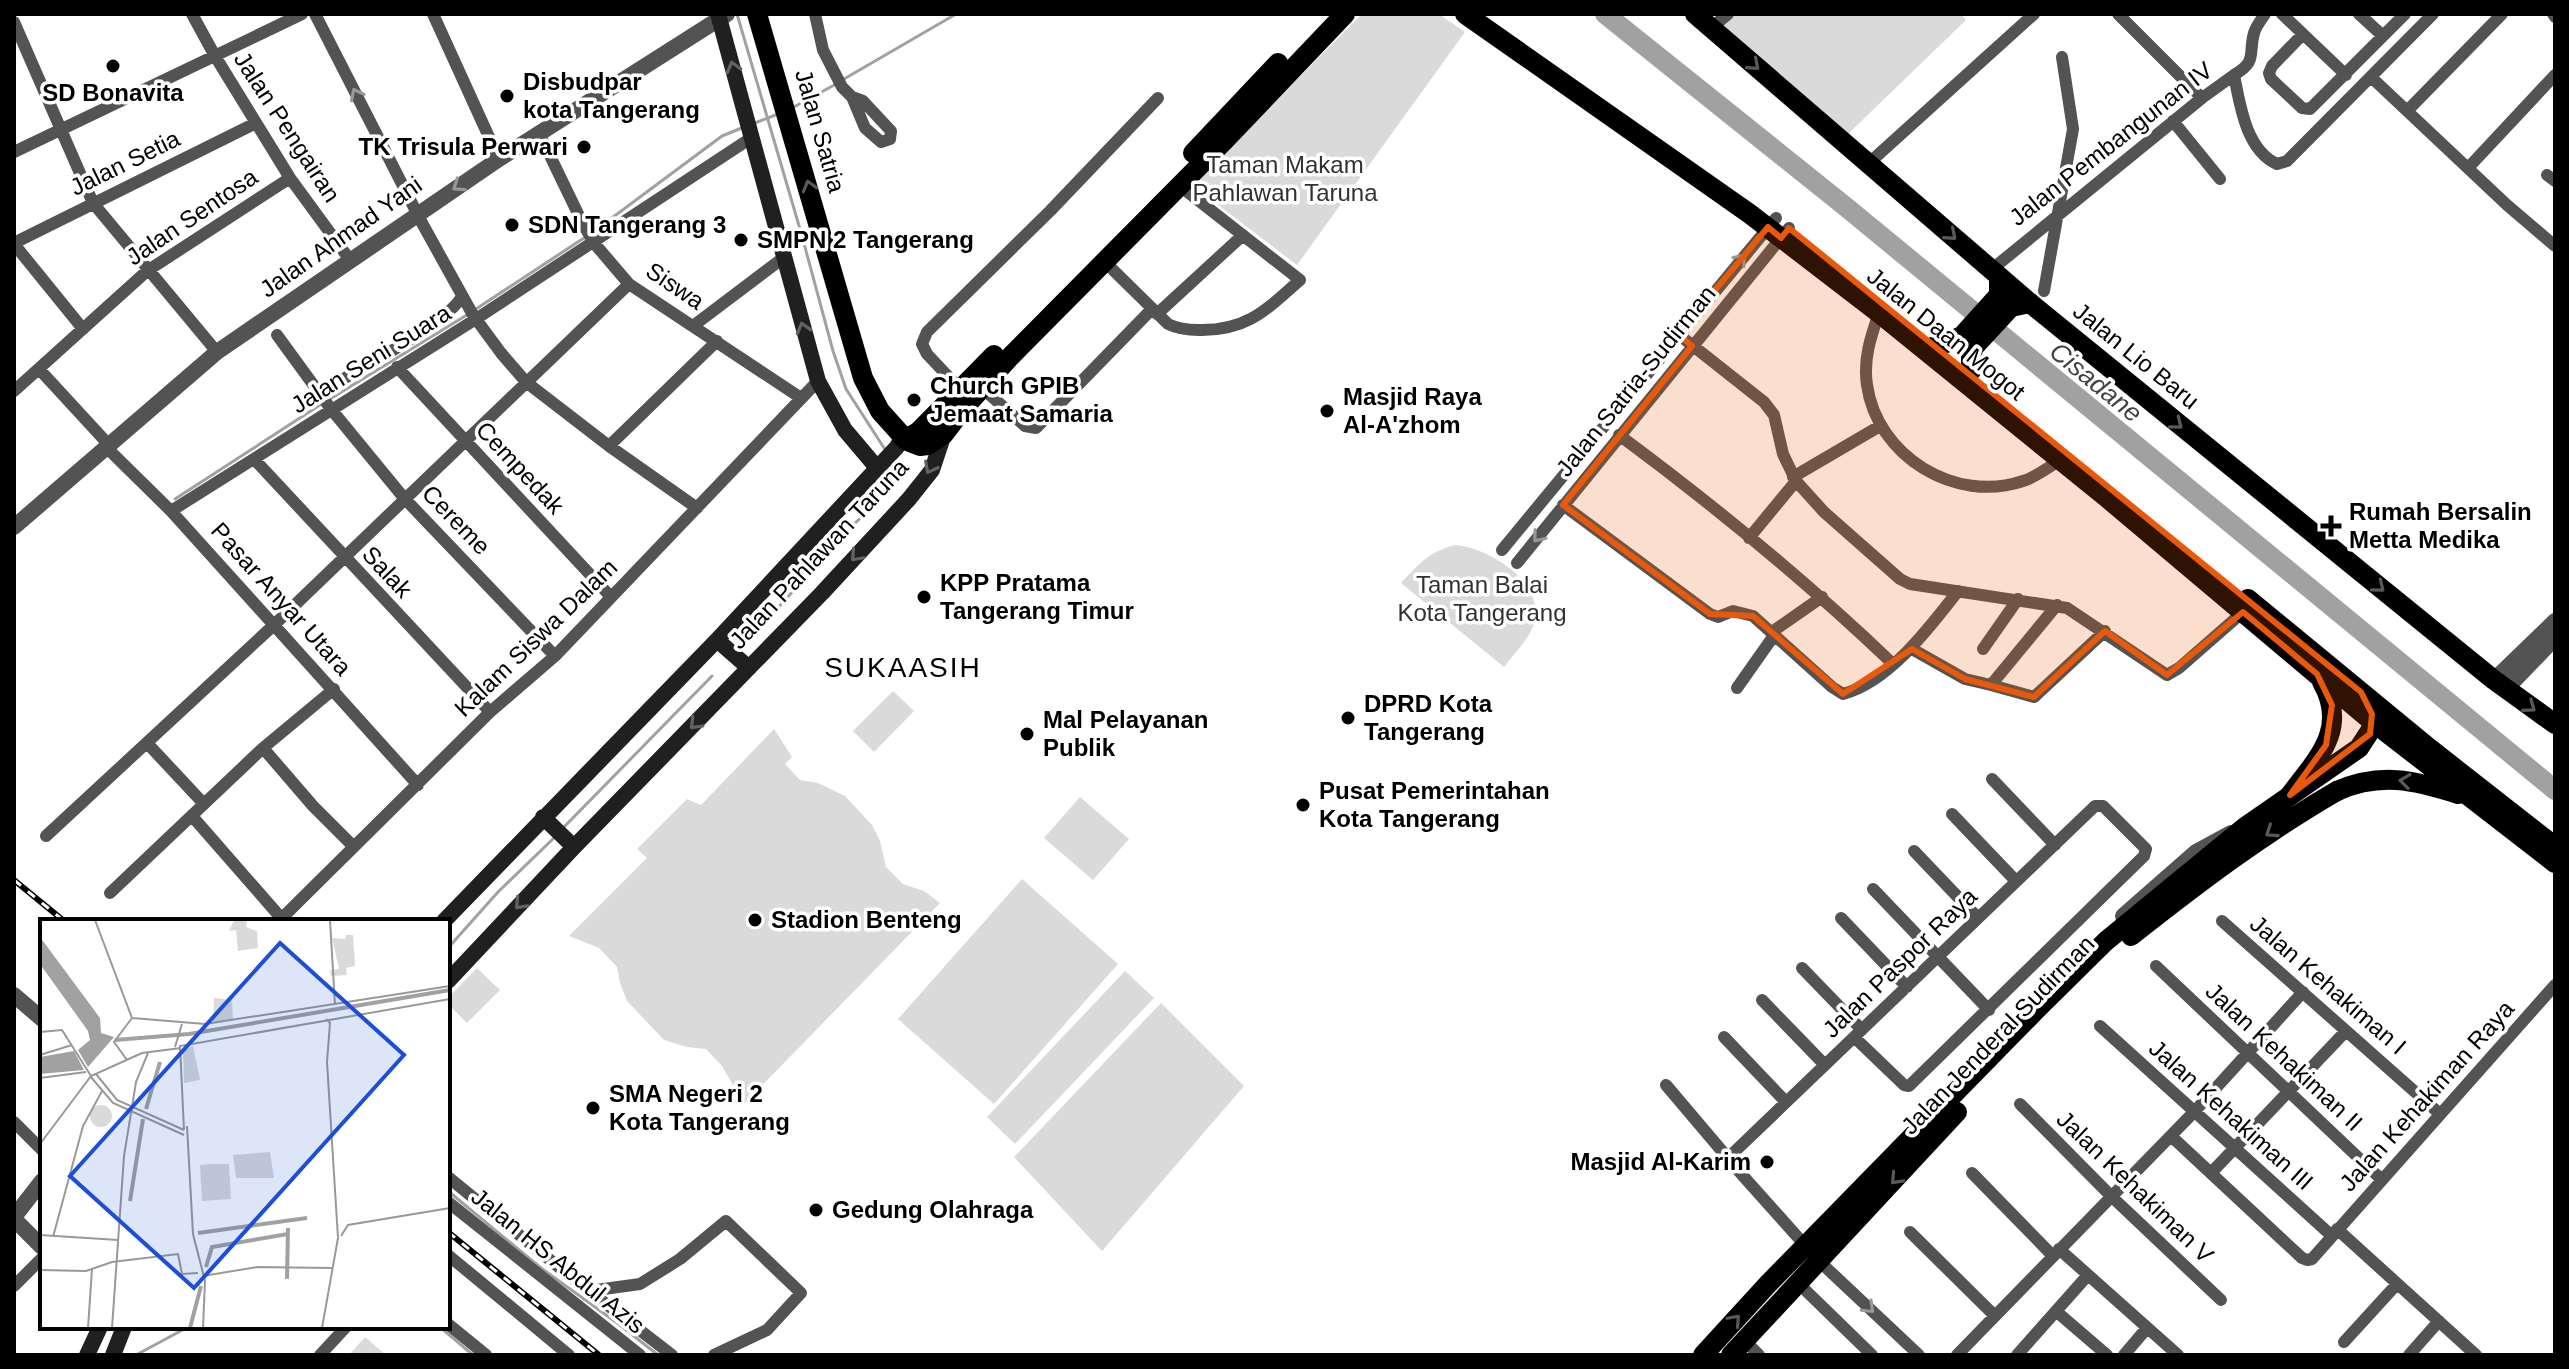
<svg xmlns="http://www.w3.org/2000/svg" width="2569" height="1369" font-family="Helvetica,sans-serif">
<style>
.green{fill:#dadada}
.lines{fill:none;stroke-linecap:round;stroke-linejoin:round}
.stream{stroke:#a1a1a1;stroke-width:3}
.river{stroke:#a1a1a1;stroke-width:20}
.minor{stroke:#535353;stroke-width:12}
.tertiary{stroke:#535353;stroke-width:16}
.secondary{stroke:#202020;stroke-width:16}
.primary{stroke:#000;stroke-width:20}
.trunk{stroke:#000;stroke-width:20}
.rail-casing{stroke:#000;stroke-width:6}
.rail{stroke:#fff;stroke-width:3;stroke-dasharray:9;stroke-linecap:butt}
.oneway{stroke:#595959}
.oneway2{stroke:#636363}
.oneway3{stroke:#989898}
.marked{fill:#e8590c;fill-opacity:0.2;stroke:#e8590c;stroke-width:6;stroke-linejoin:round}
.poi-dot{fill:#000;stroke:#fff;stroke-width:3}
.labels{text-anchor:middle;stroke-width:7;stroke-linejoin:round;paint-order:stroke}
.poi-label{font-size:24px;font-weight:bold;fill:#000;stroke:#fff;text-anchor:start}
.street-label{font-size:24px;fill:#000;stroke:#fff}
.park-label{font-size:24px;fill:#313131;stroke:#fff}
.water-label{font-size:26px;font-style:italic;fill:#424242;stroke:#fff}
.quarter-label{font-size:28px;letter-spacing:2px;fill:#000;stroke:#fff}
.inset-river{fill:none;stroke:#a1a1a1;stroke-width:4}
.inset-road{fill:none;stroke:#999;stroke-width:2}
.view{fill:#1d4ed8;fill-opacity:0.15;stroke:#1d4ed8;stroke-width:4}
.inset-edge{fill:none;stroke:#000;stroke-width:4}
</style>
<rect width="100%" height="100%" fill="#fff"/>
<path class="green" d="M1362,14H1439L1465,32L1297,265L1192,185Z
M1736,14H1961L1966,20L1847,135L1713,33Z
M1455,545C1488,547 1542,581 1535,619C1532,637 1514,653 1504,667L1401,583C1420,563 1428,552 1455,545Z
M893,691L914,711L874,752L853,731Z
M774,729L792,757L785,764L800,780L818,783L845,796L872,825L880,841L886,867L903,884L924,891L940,903L744,1104L722,1066L706,1049L687,1047L664,1040L627,1001L620,983L617,967L599,948L569,936L647,858L637,849L687,799L701,805Z
M1080,797L1129,839L1093,880L1044,838Z
M1022,879L1118,964L994,1104L898,1019Z
M477,968L500,990L467,1023L448,1004V998Z
M1125,971L1154,998L1015,1144L987,1117Z
M1161,1003L1244,1086L1102,1251L1014,1157Z
M365,1337L386,1355H349Z"/>
<g class="lines">
<path class="stream" d="M737,14L802,236L833,351L846,389L886,451
M844,79L956,14
M792,108L838,83
M755,123L778,114
M593,232L722,136L744,127
M476,309L587,236
M330,399L470,313
M175,499L323,403
M748,641L849,529L905,475L893,460
M564,827L712,676
M448,948L498,892L556,836
M448,1191L541,1268L620,1325L658,1355
M440,1327L473,1355
M136,1355L188,1327"/>
<path class="river" d="M1605,14L1846,207L2555,790"/>
<path class="minor" d="M192,14L215,56L290,178L350,260
M315,14L422,223L473,315L501,353L526,382L609,446L697,508
M433,14L499,159
M815,14L823,50L842,87L852,97L863,101L891,131L890,139L881,142L865,128L852,97
M2118,14L2202,98
M2282,14L2346,75
M2359,14L2383,36
M2553,14L2555,17
M14,22L93,203L217,352
M1711,28L1728,14
M2303,34L2272,66L2269,73L2271,79L2302,108L2310,109L2405,14
M2234,75C2258,61 2248,54 2254,33C2256,26 2261,20 2265,14
M2371,77L2507,205L2555,246
M2407,111L2502,14
M2173,121L2220,179
M539,133L583,224L594,243L629,284L801,398
M14,152L302,14
M1869,163L2034,14
M2468,168L2555,75
M2547,175L2555,181
M14,243L256,123
M14,244L83,329
M1105,262L1168,324C1178,329 1188,330 1199,330C1247,331 1266,310 1300,280L1180,186
M1991,270L2202,98L2234,75C2240,105 2246,150 2277,164L2287,161L2433,14
M2044,291L2073,129L2062,57
M1879,313C1871,336 1863,359 1867,385C1877,456 1955,504 2023,481C2036,477 2049,467 2060,460
M1157,314L1243,235
M693,326L783,258
M1678,334L1764,402L1774,415L1783,454L1796,481L1824,512L1900,579L1910,584L2067,608L2167,675L2179,668L2243,612
M277,335L331,409L404,498L555,656
M397,367L611,597
M39,369L109,445
M338,382C362,368 455,318 462,295
M981,387L1025,426L1036,428L1151,310
M960,389L927,354L922,344L927,332L1050,211L1158,98
M14,391L147,271L290,178
M1619,435C1715,506 1807,582 1893,664
M609,446L717,341
M107,448L171,511L418,785
M254,459L490,712
M1793,477L1880,426
M1563,505L1710,614L1718,617L1733,611L1753,616L1832,687L1843,694C1889,682 1930,627 1958,591
M171,511L476,319L751,138
M1749,538L1796,481
M1502,550L1776,218
M1517,563L1789,228
M2057,605L1991,685L2034,697L2105,631
M1772,632L1822,597
M1912,649L1965,679L1991,685
M1983,649L2018,599
M1737,688L1775,634
M147,743L204,804
M263,748L313,806L354,847
M1992,779L2055,845
M1952,814L2016,881
M192,816L282,919
M46,836L275,624L629,284
M1914,851L1978,918
M1873,889L1989,1010
M110,893L263,748L334,689
M1841,918L1907,987
M279,921L490,712L555,656L818,381
M2222,921L2440,1114
M2156,966L2382,1180
M1802,968L1862,1030
M1762,1000L1825,1065
M2100,1026L2332,1236
M1724,1037L1786,1102
M1666,1085L1744,1177L1819,1261L1919,1355
M2020,1104L2111,1196L2221,1300
M14,1122L42,1150
M2171,1136L2302,1258L2307,1260L2312,1259L2555,985
M1729,1157L2095,806H2103L2146,849L2144,856L1909,1086L1904,1085L1854,1037
M1972,1173L2053,1256
M2211,1173L2346,1031
M448,1177L566,1273L672,1355
M448,1202L640,1355
M2337,1229L2476,1355
M1910,1232L1995,1316
M2059,1249L2178,1355
M448,1255L569,1355
M1798,1283L1872,1355
M14,1286L42,1258
M589,1291L640,1284L680,1259L726,1221L801,1293L767,1330L714,1355
M2057,1312L2107,1355
M448,1324L486,1355
M1745,1341L1759,1355
M2344,1342L2397,1284
M320,1355L346,1327
M1957,1355L2194,1112L2303,992
M2017,1355L2088,1275
M2124,1355L2147,1328
M2409,1355L2439,1321"/>
<path class="tertiary" d="M14,527L217,352L499,159L727,14
M2494,680L2555,621
M2506,689L2555,638
M2123,916L2196,852L2231,833
M14,995L42,1019
M14,1217L42,1181
M14,1219L42,1247"/>
<path class="secondary" d="M718,14L818,381L845,430L878,469
M717,640L749,668
M543,817L574,847
M444,921L717,640L897,447L902,437
M448,981L574,847L822,593L909,499L932,470L944,434
M87,1355L100,1327
M113,1355L124,1327"/>
<path class="primary" d="M1695,14L2030,303L2494,680L2555,724
M2131,936C2197,884 2264,833 2337,791
M1703,1355L1768,1284L2037,1009L2106,941L2245,827L2359,748L2372,728L2370,709
M1731,1355L1957,1112"/>
<path class="trunk" d="M757,14L863,378L880,411L907,441L920,446L928,445L944,434L963,409L1009,358L1225,140L1345,14
M1465,14L1750,214L1879,313L2106,497L2373,722L2555,863
M1193,153L1278,63
M1937,344L1946,343L1962,336L1999,295V277
M1971,371V355L1974,347L2011,307L2030,303
M902,437L911,436L918,432L994,355
M2248,599L2429,748L2553,845
M2337,791C2380,772 2414,780 2458,794
M2290,795C2317,759 2349,729 2322,682"/>
<g class="rail-casing">
<path id="rail" d="M14,880L64,921
M448,1232L599,1355"/>
</g>
<use href="#rail" class="rail"/>
</g>
<defs><path id="oneway-chevron" d="M-2-3.5L2.5 0L-2 3.5" fill="none" stroke-width="1.6" stroke-linecap="round" stroke-linejoin="round" transform="scale(2)"/></defs>
<g class="oneway">
<use href="#oneway-chevron" transform="translate(1754 65) rotate(41)"/>
<use href="#oneway-chevron" transform="translate(809 186) rotate(-106)"/>
<use href="#oneway-chevron" transform="translate(1951 235) rotate(41)"/>
<use href="#oneway-chevron" transform="translate(2177 424) rotate(39)"/>
<use href="#oneway-chevron" transform="translate(2379 587) rotate(39)"/>
<use href="#oneway-chevron" transform="translate(2530 707) rotate(36)"/>
<use href="#oneway-chevron" transform="translate(2405 781) rotate(-173)"/>
<use href="#oneway-chevron" transform="translate(2271 832) rotate(146)"/>
<use href="#oneway-chevron" transform="translate(1896 1179) rotate(133)"/>
<use href="#oneway-chevron" transform="translate(1735 1320) rotate(-48)"/>
</g>
<g class="oneway2">
<use href="#oneway-chevron" transform="translate(733 67) rotate(-105)"/>
<use href="#oneway-chevron" transform="translate(803 328) rotate(-106)"/>
<use href="#oneway-chevron" transform="translate(930 468) rotate(118)"/>
<use href="#oneway-chevron" transform="translate(856 556) rotate(132)"/>
<use href="#oneway-chevron" transform="translate(695 724) rotate(134)"/>
<use href="#oneway-chevron" transform="translate(520 904) rotate(133)"/>
</g>
<g class="oneway3">
<use href="#oneway-chevron" transform="translate(356 94) rotate(-117)"/>
<use href="#oneway-chevron" transform="translate(458 186) rotate(146)"/>
<use href="#oneway-chevron" transform="translate(1741 259) rotate(-50)"/>
<use href="#oneway-chevron" transform="translate(1538 537) rotate(129)"/>
<use href="#oneway-chevron" transform="translate(1869 1308) rotate(44)"/>
</g>
<path class="marked" d="M1768,227L1781,238L1789,228L2361,692L2372,714L2370,734L2290,795L2326,745L2332,705L2317,674L2243,612L2167,675L2105,631L2034,697L1965,679L1912,649L1843,694L1753,616L1710,614L1563,505L1692,346L1678,334Z"/>
<g class="poi-dot">
<circle cx="113" cy="66" r="8"/>
<circle cx="507" cy="96" r="8"/>
<circle cx="584" cy="147" r="8"/>
<circle cx="512" cy="225" r="8"/>
<circle cx="741" cy="240" r="8"/>
<circle cx="914" cy="400" r="8"/>
<circle cx="1327" cy="411" r="8"/>
<path d="M2327 514h8v8h8v8h-8v8h-8v-8h-8v-8h8z"/>
<circle cx="924" cy="597" r="8"/>
<circle cx="1348" cy="718" r="8"/>
<circle cx="1027" cy="734" r="8"/>
<circle cx="1303" cy="805" r="8"/>
<circle cx="755" cy="920" r="8"/>
<circle cx="593" cy="1108" r="8"/>
<circle cx="1767" cy="1162" r="8"/>
<circle cx="816" cy="1210" r="8"/>
</g>
<g class="labels">
<g class="poi-label">
<text x="523" y="90">Disbudpar<tspan x="523" dy="28">kota Tangerang</tspan></text>
<text x="113" y="101" text-anchor="middle">SD Bonavita</text>
<text x="568" y="155" text-anchor="end">TK Trisula Perwari</text>
<text x="528" y="233">SDN Tangerang 3</text>
<text x="757" y="248">SMPN 2 Tangerang</text>
<text x="930" y="394">Church GPIB<tspan x="930" dy="28">Jemaat Samaria</tspan></text>
<text x="1343" y="405">Masjid Raya<tspan x="1343" dy="28">Al-A'zhom</tspan></text>
<text x="2349" y="520">Rumah Bersalin<tspan x="2349" dy="28">Metta Medika</tspan></text>
<text x="940" y="591">KPP Pratama<tspan x="940" dy="28">Tangerang Timur</tspan></text>
<text x="1364" y="712">DPRD Kota<tspan x="1364" dy="28">Tangerang</tspan></text>
<text x="1043" y="728">Mal Pelayanan<tspan x="1043" dy="28">Publik</tspan></text>
<text x="1319" y="799">Pusat Pemerintahan<tspan x="1319" dy="28">Kota Tangerang</tspan></text>
<text x="771" y="928">Stadion Benteng</text>
<text x="609" y="1102">SMA Negeri 2<tspan x="609" dy="28">Kota Tangerang</tspan></text>
<text x="1751" y="1170" text-anchor="end">Masjid Al-Karim</text>
<text x="832" y="1218">Gedung Olahraga</text>
</g>
<g class="street-label">
<text transform="translate(287 127) rotate(57)" y="8">Jalan Pengairan</text>
<text transform="translate(820 131) rotate(74)" y="8">Jalan Satria</text>
<text transform="translate(2111 144) rotate(-38)" y="8">Jalan Pembangunan IV</text>
<text transform="translate(125 163) rotate(-26)" y="8">Jalan Setia</text>
<text transform="translate(192 217) rotate(-34)" y="8">Jalan Sentosa</text>
<text transform="translate(341 237) rotate(-35)" y="8">Jalan Ahmad Yani</text>
<text transform="translate(675 286) rotate(34)" y="8">Siswa</text>
<text transform="translate(1946 334) rotate(39)" y="8">Jalan Daan Mogot</text>
<text transform="translate(2136 356) rotate(39)" y="8">Jalan Lio Baru</text>
<text transform="translate(371 359) rotate(-32)" y="8">Jalan Seni Suara</text>
<text transform="translate(1636 381) rotate(-51)" y="8">Jalan Satria-Sudirman</text>
<text transform="translate(520 468) rotate(47)" y="8">Cempedak</text>
<text transform="translate(456 520) rotate(46)" y="8">Cereme</text>
<text transform="translate(819 554) rotate(-47)" y="8">Jalan Pahlawan Taruna</text>
<text transform="translate(387 572) rotate(47)" y="8">Salak</text>
<text transform="translate(281 599) rotate(48)" y="8">Pasar Anyar Utara</text>
<text transform="translate(536 638) rotate(-44)" y="8">Kalam Siswa Dalam</text>
<text transform="translate(1900 963) rotate(-44)" y="8">Jalan Paspor Raya</text>
<text transform="translate(2328 985) rotate(41)" y="8">Jalan Kehakiman I</text>
<text transform="translate(1998 1035) rotate(-46)" y="8">Jalan Jenderal Sudirman</text>
<text transform="translate(2284 1057) rotate(43)" y="8">Jalan Kehakiman II</text>
<text transform="translate(2427 1096) rotate(-48)" y="8">Jalan Kehakiman Raya</text>
<text transform="translate(2231 1115) rotate(42)" y="8">Jalan Kehakiman III</text>
<text transform="translate(2135 1187) rotate(44)" y="8">Jalan Kehakiman V</text>
<text transform="translate(558 1261) rotate(39)" y="8">Jalan HS Abdul Azis</text>
</g>
<g class="park-label">
<text x="1285" y="173">Taman Makam<tspan x="1285" dy="28">Pahlawan Taruna</tspan></text>
<text x="1482" y="593">Taman Balai<tspan x="1482" dy="28">Kota Tangerang</tspan></text>
</g>
<g class="water-label">
<text transform="translate(2096 382) rotate(39)" y="9">Cisadane</text>
</g>
<g class="quarter-label">
<text x="903" y="677">SUKAASIH</text>
</g>
</g>
<g transform="translate(40 919)">
<rect width="410" height="410" fill="#fff"/>
<path d="M194,1L207,2L206,8L217,12L218,29L198,32L196,11L189,12ZM306,16H313L315,47L306,49L307,56L291,57L290,51L299,50L292,19L305,20ZM174,79L192,81L193,101L173,105ZM153,127L160,161L144,164L143,132ZM50 197a11 11 0 1 1 22 0a11 11 0 1 1-22 0ZM230,233L234,259H196L193,236ZM171,245H189L191,280L162,282L160,246Z" fill="#dadada"/>
<path d="M0,18L60,99L61,114L74,118L48,148L38,131L50,121L48,112L0,45ZM34,132L44,151L0,155V138Z" fill="#a1a1a1"/>
<path class="inset-river" d="M75,121L149,115L410,71M106,190L120,143M90,282L103,200M158,314L267,299M166,348L172,328L248,315M247,360L248,309M150,409L161,367"/>
<path class="inset-road" d="M55,1L92,99M290,1L295,86M92,99L165,105L410,67M0,113L22,111L51,157M135,128L142,105M0,136L32,126M87,141L74,123L92,99M56,155L77,181L144,211M50,157L73,184L144,216M0,159L46,153M147,207L153,315L165,362L163,409M144,211L140,127L410,80M0,225L51,157L102,134L141,129M0,316L78,321M301,317L308,306L410,289M13,318L43,207L62,172M0,351L46,352L72,343L138,335L142,355L158,354M163,357L217,348L292,349M48,409L52,350M72,409L84,237L96,163L108,134M282,409L298,319L287,143L290,104L286,100"/>
<path class="view" d="M240,24L364,136L154,369L30,257Z"/>
<rect width="410" height="410" class="inset-edge"/>
</g>
<rect width="2569" height="1369" fill="none" stroke="#000000" stroke-width="32"/>
</svg>
